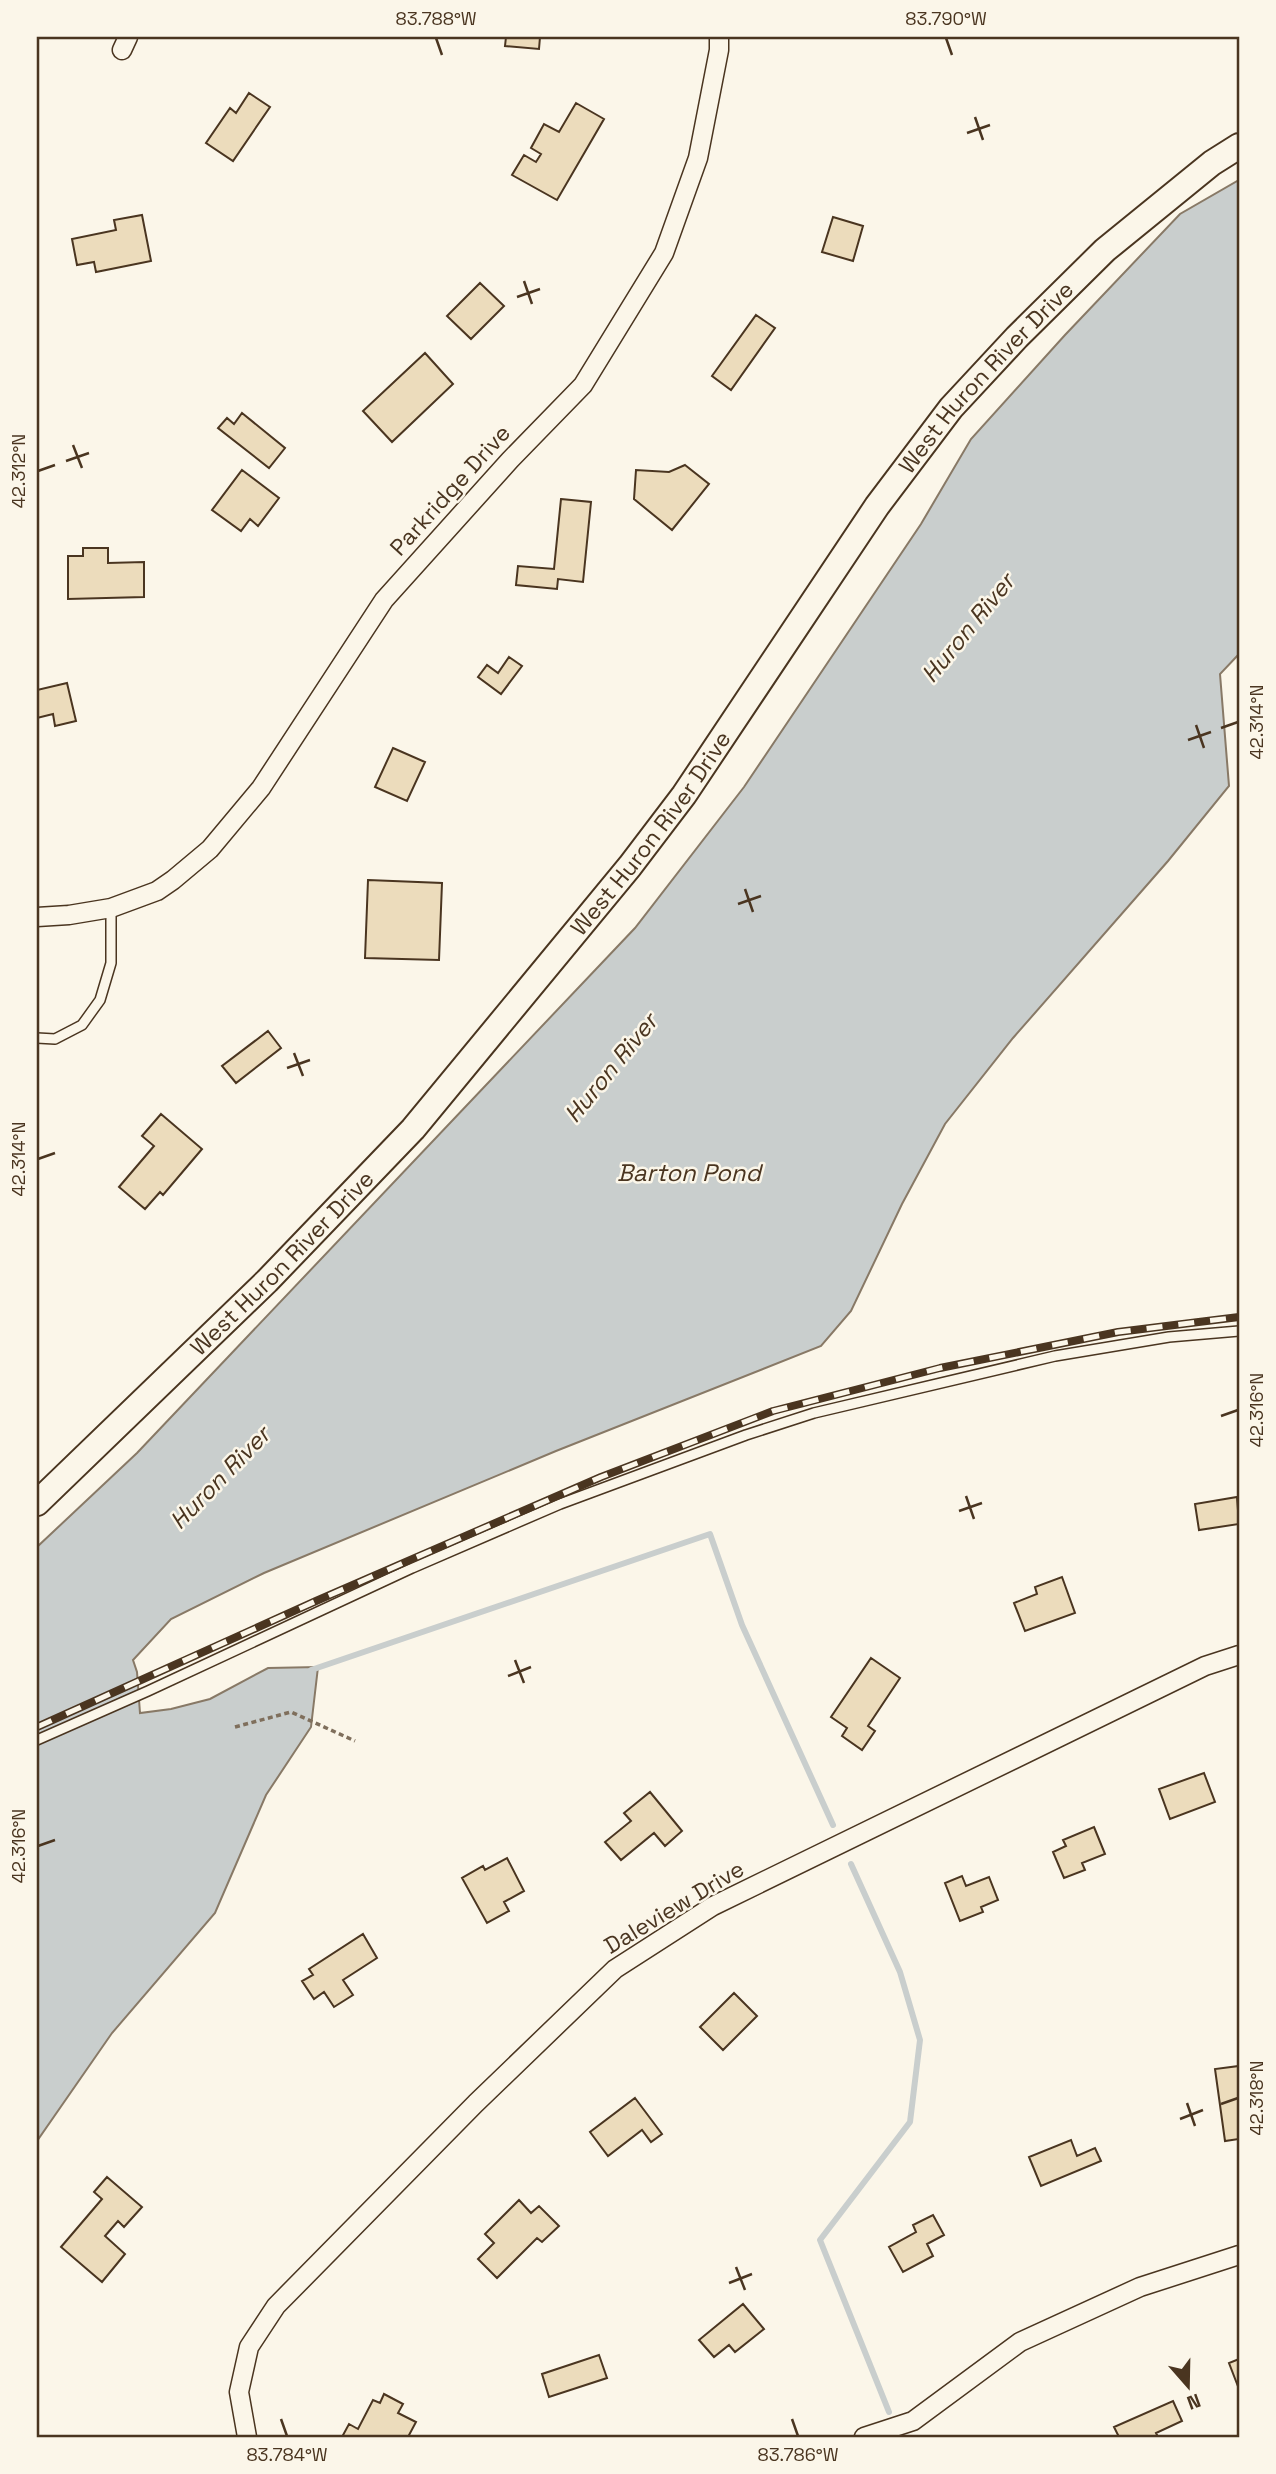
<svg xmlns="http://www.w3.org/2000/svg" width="1276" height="2474" font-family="'Space Grotesk',sans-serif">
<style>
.water{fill:#c9cecd;stroke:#887966;stroke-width:2}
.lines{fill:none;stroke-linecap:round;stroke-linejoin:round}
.stream{stroke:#c9cecd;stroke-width:6}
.building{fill:#ecdcbc;stroke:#4a3520;stroke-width:2}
.lane-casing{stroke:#4a3520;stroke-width:12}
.street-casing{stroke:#4a3520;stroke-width:21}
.secondary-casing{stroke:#4a3520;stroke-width:28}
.path{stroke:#7f6f5c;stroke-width:3.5;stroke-dasharray:5 3.5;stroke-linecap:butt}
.lane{stroke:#fbf6e9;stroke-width:9}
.street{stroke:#fbf6e9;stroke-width:18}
.secondary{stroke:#fbf6e9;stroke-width:24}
.rail-casing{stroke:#4a3520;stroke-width:8}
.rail{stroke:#fbf6e9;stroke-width:5;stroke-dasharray:16;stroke-linecap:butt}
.ticks{fill:none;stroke:#4a3520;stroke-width:2.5}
.labels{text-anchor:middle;stroke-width:5;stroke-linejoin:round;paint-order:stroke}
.street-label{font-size:23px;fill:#4a3520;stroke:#fbf6e9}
.water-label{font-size:24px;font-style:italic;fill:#4a3520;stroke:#fbf6e9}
.neatline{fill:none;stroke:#4a3520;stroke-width:2.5}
.ticks-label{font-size:18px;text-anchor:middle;fill:#4a3520}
</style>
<rect width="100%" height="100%" fill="#fbf6e9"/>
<path class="water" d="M1239,180V654L1220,674L1229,786L1168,861L1013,1038L945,1124L902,1204L851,1311L821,1346L556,1451L264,1573L171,1619L133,1660L137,1672L140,1713L171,1709L210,1699L268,1668L318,1667L311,1727L266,1795L215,1913L112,2033L37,2141V1547L137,1453L635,928L744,787L921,524L971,439L1065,335L1180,214Z"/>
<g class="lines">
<path class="stream" d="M311,1670L710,1534L742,1625L833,1825
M851,1864L900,1972L920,2040L910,2122L820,2240L889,2412"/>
</g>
<path class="building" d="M506,37H540L539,49L505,46Z
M249,93L270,107L233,161L206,143L230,108L236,113Z
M576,103L604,119L557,200L512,175L524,155L536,162L541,154L531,148L544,124L559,132Z
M142,215L151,261L96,272L94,262L77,265L72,239L116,230L114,220Z
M833,217L863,226L853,261L822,252Z
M480,283L504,306L471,339L447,316Z
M756,315L775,328L731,390L712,376Z
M425,353L453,384L392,442L363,411Z
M242,413L285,448L269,468L218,428L227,418L234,424Z
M685,465L709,484L672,530L634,499L636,470L669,472Z
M242,470L279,498L258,526L250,519L241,531L212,510Z
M561,499L591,502L583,582L558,579L557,589L516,585L518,566L554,569Z
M83,548H108V563L144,562V597L68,599V556H83Z
M509,657L522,666L501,694L478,677L487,665L498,673Z
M67,683L76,721L55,726L53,714L37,718V690Z
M393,748L425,762L407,801L375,787Z
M368,880L442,883L439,960L365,958Z
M268,1031L281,1048L236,1083L222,1066Z
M161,1114L202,1149L163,1195L160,1192L145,1209L119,1187L154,1146L142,1136Z
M1237,1497L1239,1524L1199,1530L1195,1504Z
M1062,1577L1075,1613L1025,1631L1014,1603L1037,1594L1035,1587Z
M871,1658L900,1678L868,1726L875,1731L862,1750L842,1736L847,1728L831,1717Z
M1204,1773L1215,1802L1170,1819L1159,1789Z
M650,1792L682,1831L665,1846L654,1833L621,1860L605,1842L631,1821L624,1813Z
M1094,1827L1105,1854L1082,1863L1085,1870L1064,1878L1053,1852L1066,1846L1063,1840Z
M507,1858L524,1891L504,1902L509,1911L487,1923L462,1878L483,1866L485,1870Z
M962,1876L966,1886L989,1877L998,1900L981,1907L983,1912L960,1921L945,1883Z
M363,1934L377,1958L343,1980L353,1995L334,2007L324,1992L314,1999L302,1981L313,1975L309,1969Z
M734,1993L757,2016L723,2050L700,2027Z
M1239,2066V2139L1225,2141L1215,2069Z
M635,2098L662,2134L651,2142L642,2130L608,2156L590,2132Z
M1071,2140L1077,2156L1095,2148L1101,2161L1041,2186L1029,2157Z
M107,2177L142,2207L124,2227L118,2221L105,2236L125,2254L102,2282L61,2247L102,2199L94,2192Z
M519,2200L531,2213L539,2206L559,2226L542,2242L537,2238L497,2278L478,2259L494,2243L485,2234Z
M933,2215L944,2235L927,2244L933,2256L903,2272L889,2247L916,2232L913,2225Z
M743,2304L764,2329L735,2352L729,2345L714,2357L699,2340Z
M599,2355L607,2378L549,2397L542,2374Z
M1239,2359V2389L1229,2363Z
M384,2394L403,2404L398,2413L416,2422L408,2437H342L349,2424L358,2429L373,2400L380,2403Z
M1173,2401L1182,2421L1156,2433L1158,2437H1119L1114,2427Z"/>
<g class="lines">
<g class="lane-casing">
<path id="lane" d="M37,1038L55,1039L82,1025L100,1000L111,963V908
M37,1740L148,1691L412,1568L560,1504L746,1435L814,1413L1055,1356L1169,1337L1239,1331"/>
</g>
<g class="street-casing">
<path id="street" d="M122,50L128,37
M37,917L69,915L111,908L157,891L173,880L210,849L261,788L384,600L510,460L583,385L664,253L698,158L719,50V37
M247,2437L239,2392L249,2347L276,2306L476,2103L615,1969L713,1906L1205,1666L1239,1655
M864,2437L913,2421L1020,2342L1140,2287L1239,2255"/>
</g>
<g class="secondary-casing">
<g id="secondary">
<path id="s1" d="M37,1503L267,1281L413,1129L630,866L684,795L877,506L951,408L1017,337L1105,250L1212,163L1239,146"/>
</g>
</g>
<path class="path" d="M235,1727L291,1712L355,1741"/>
<use href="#lane" class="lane"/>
<use href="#street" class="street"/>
<use href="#secondary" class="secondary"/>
<g class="rail-casing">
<path id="rail" d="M37,1727L316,1601L601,1477L773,1411L940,1368L1118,1332L1239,1317"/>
</g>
<use href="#rail" class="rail"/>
</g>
<path class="ticks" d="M436,38L442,55M946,38L952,55M975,117L983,140M967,133L990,125M524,281L532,304M517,297L540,289M73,445L82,468M66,461L89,453M38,471L55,465M1196,725L1204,748M1221,728L1238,722M1188,740L1211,732M745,889L753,912M738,904L761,896M294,1053L303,1076M287,1068L310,1060M38,1159L55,1153M1221,1416L1238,1410M966,1496L974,1519M959,1511L982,1503M515,1660L524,1683M508,1676L531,1667M38,1846L55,1840M1187,2103L1195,2126M1221,2104L1238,2098M1180,2119L1203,2110M736,2267L745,2290M729,2283L752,2274M281,2419L287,2436M792,2419L798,2436"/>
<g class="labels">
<g class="street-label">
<text dy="8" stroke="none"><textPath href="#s1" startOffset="1477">West Huron River Drive</textPath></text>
<text transform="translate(450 490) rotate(-48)" y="8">Parkridge Drive</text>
<text dy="8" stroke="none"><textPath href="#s1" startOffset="910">West Huron River Drive</textPath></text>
<text dy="8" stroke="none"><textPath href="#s1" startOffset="343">West Huron River Drive</textPath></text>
<text transform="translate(674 1907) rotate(-31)" y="8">Daleview Drive</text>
</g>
<g class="water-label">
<text transform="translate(968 628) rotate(-51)" y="8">Huron River</text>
<text transform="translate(611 1068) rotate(-51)" y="8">Huron River</text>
<text x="689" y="1181">Barton Pond</text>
<text transform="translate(220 1478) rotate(-46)" y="8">Huron River</text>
</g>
</g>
<rect width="1276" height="2474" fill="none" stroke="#fbf6e9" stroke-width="77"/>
<g transform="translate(1188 2386) rotate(160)" stroke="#fbf6e9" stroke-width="5" paint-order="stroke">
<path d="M0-5L12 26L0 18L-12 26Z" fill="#4a3520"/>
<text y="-10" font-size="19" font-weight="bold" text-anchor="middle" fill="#4a3520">N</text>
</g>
<rect x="38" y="38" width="1200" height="2398" class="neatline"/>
<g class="ticks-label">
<text x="436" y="25">83.788°W</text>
<text x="946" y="25">83.790°W</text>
<text transform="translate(19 471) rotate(-90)" y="6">42.312°N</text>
<text transform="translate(1257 722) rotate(-90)" y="6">42.314°N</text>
<text transform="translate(19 1159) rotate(-90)" y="6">42.314°N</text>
<text transform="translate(1257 1410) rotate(-90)" y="6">42.316°N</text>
<text transform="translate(19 1846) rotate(-90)" y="6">42.316°N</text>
<text transform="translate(1257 2098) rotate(-90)" y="6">42.318°N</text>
<text x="287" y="2461">83.784°W</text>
<text x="798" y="2461">83.786°W</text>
</g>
</svg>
